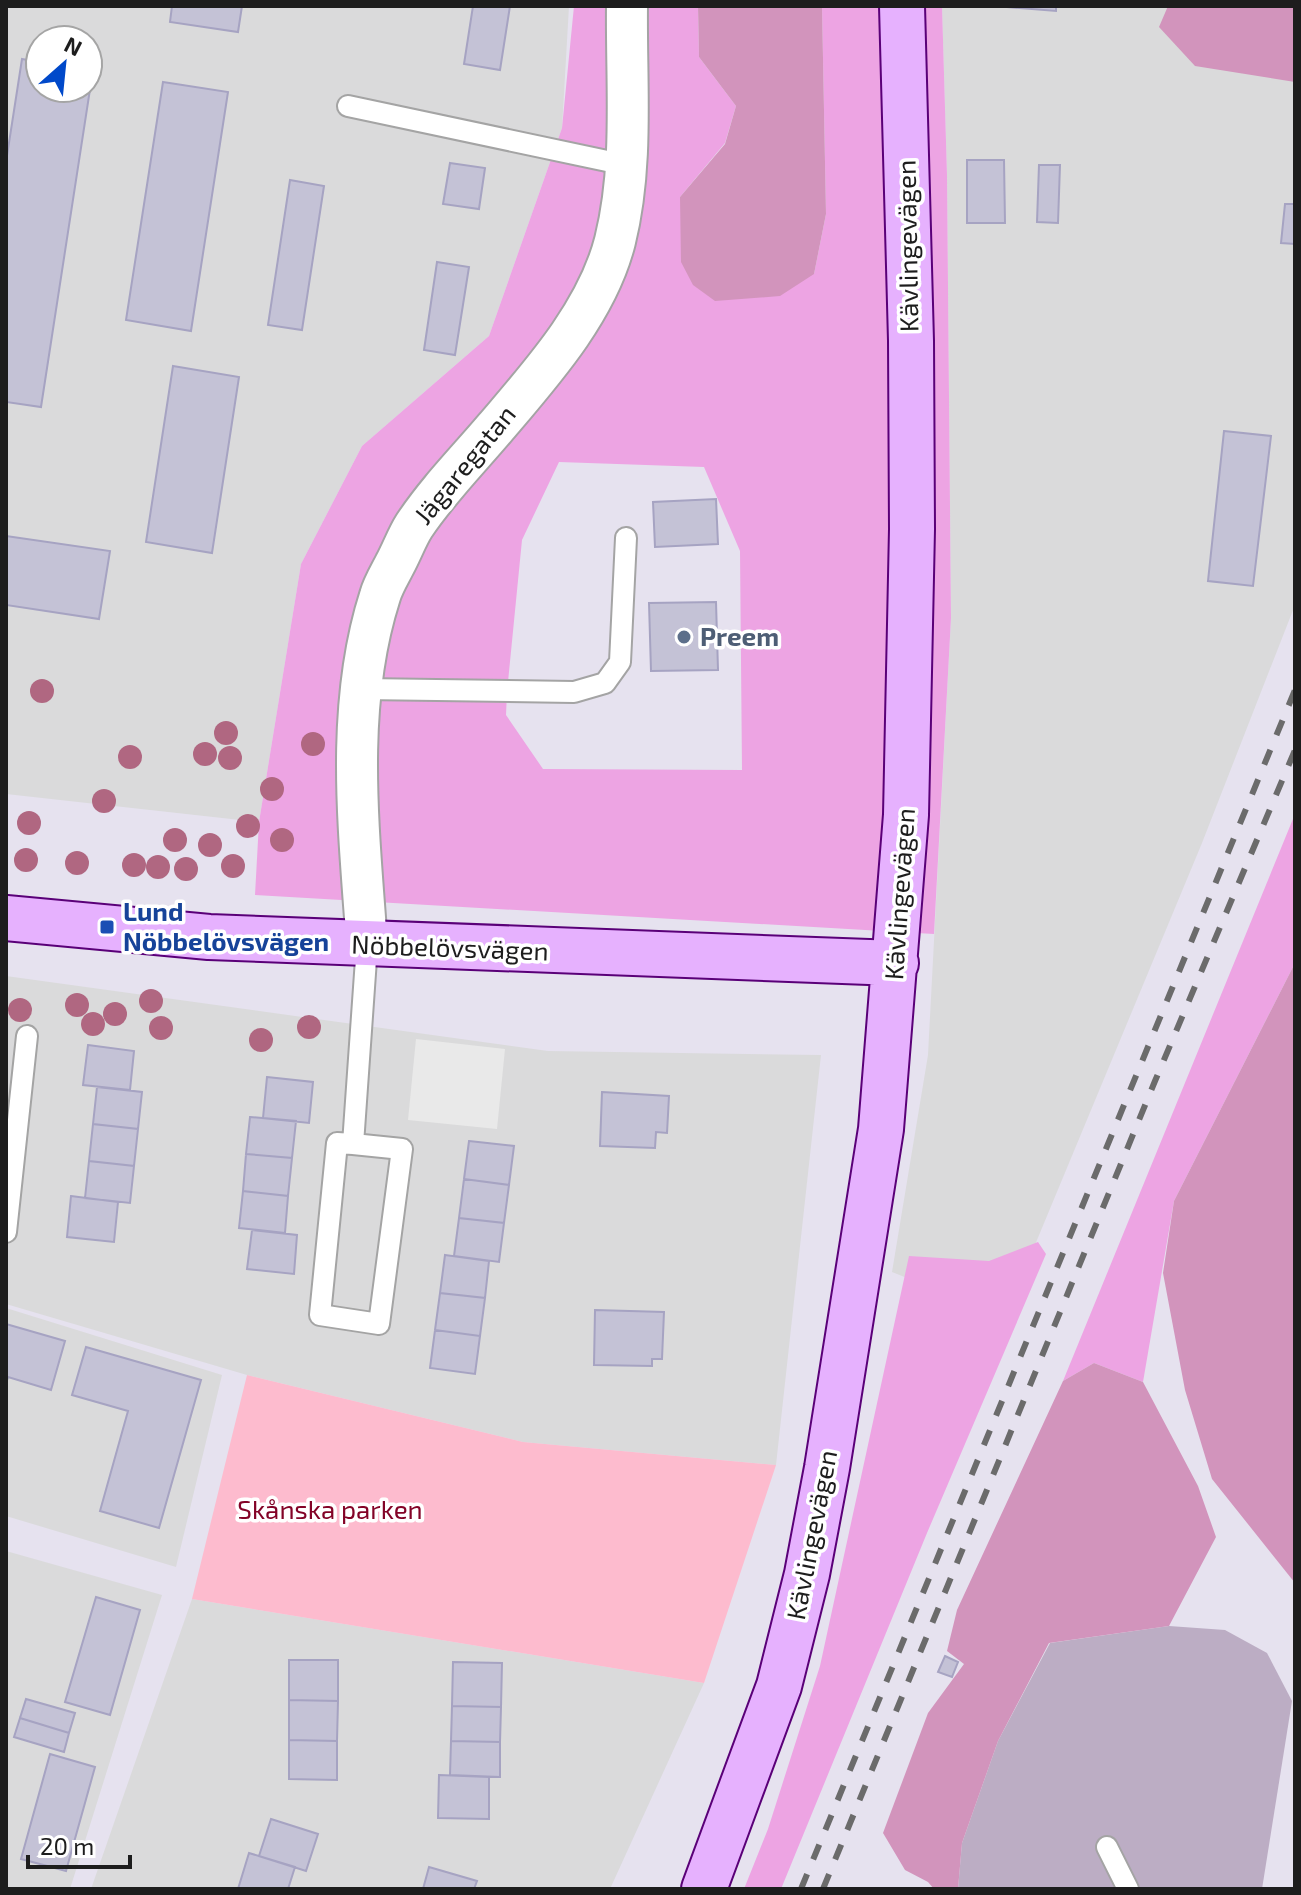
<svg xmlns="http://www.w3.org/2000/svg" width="1301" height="1895" font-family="'Exo 2',sans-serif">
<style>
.residential{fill:#dadadb;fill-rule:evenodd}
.construction{fill:#bcadc4}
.grass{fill:#eda4e3;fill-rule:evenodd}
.forest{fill:#d294bc}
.park{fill:#fdbbce}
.parking{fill:#e9e9e9}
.building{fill:#c4c2d6;stroke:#a6a3c2;stroke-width:2}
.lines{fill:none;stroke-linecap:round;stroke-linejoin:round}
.lane-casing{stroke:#a4a4a4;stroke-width:24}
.street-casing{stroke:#a4a4a4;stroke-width:44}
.secondary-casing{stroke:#5a0078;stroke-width:48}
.lane{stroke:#fff;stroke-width:20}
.street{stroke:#fff;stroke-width:40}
.secondary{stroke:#e6b1fe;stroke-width:44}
.rail{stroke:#6b6b6b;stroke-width:6;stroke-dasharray:16 16;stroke-linecap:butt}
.tree{fill:#b06781}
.service-dot{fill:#5c6f8a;stroke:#fff;stroke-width:3}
.transit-dot{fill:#1a4fb4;stroke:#fff;stroke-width:3}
.labels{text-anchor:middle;stroke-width:7;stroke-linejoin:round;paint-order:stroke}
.street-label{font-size:26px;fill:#1d1d1d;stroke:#fff}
.service-label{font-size:26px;font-weight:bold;fill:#4e5e75;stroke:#fff;text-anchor:start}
.transit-label{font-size:26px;font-weight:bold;fill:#164399;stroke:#fff;text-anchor:start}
.park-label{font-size:26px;fill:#830327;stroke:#fff}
</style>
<rect width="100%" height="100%" fill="#e6e2ef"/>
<path class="residential" d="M6,6H569L562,128L489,336L362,446L301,564L259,822L6,794ZM40,40H88V88H40Z
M942,6H1197L1295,67V605L1202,843L1005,1317L892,1272L928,1055L951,618L947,175Z
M6,976L548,1051L821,1055L776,1465L523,1442L247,1375L6,1304Z
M6,1308L222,1375L176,1567L6,1516Z
M6,1551L162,1595L70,1889H6Z
M192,1599L704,1683L610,1889H91Z"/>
<path class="construction" d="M1169,1626L1225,1630L1267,1653L1292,1701L1262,1889H958L962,1843L998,1741L1050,1643Z"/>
<path class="grass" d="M574,6H698L699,57L736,106L725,143L680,197L814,274L826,214L822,6H942L947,175L951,618L934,934L255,895L259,822L301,564L362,446L489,336L562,128ZM559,462L704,467L740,551L742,770L543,769L506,715L507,692L522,540Z
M1295,814V963L1174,1201L1143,1382L1094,1363L1063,1381Z
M1038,1242L1046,1254L927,1533L781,1889H744L768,1829L820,1666L909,1256L989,1261Z"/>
<path class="forest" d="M698,6H822L826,214L814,274L780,296L715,301L693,285L681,262L680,197L725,144L736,106L699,57Z
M1168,6H1295V82L1195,66L1159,27Z
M1295,963V1583L1212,1479L1185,1390L1163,1273L1174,1201Z
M1094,1363L1143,1382L1198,1486L1216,1537L1169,1626L1049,1643L998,1741L962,1843L958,1889H934L928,1882L905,1870L883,1833L928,1713L964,1664L947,1651L957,1610L1063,1381Z"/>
<path class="park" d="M247,1375L523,1442L776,1465L704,1683L192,1599Z"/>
<path class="parking" d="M416,1039L505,1049L497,1129L408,1120Z"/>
<path class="building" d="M172,6H242L238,32L170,22Z
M473,6H510L500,70L464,64Z
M995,6H1056V11Z
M22,59L40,62V88H88V70H93L41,407L6,402V162Z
M163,82L228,92L191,331L126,320Z
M967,160H1004L1005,223H967Z
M450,163L485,168L479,209L443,204Z
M1039,165H1060L1058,223L1037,222Z
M290,180L324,186L302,330L268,325Z
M1285,204H1295V244L1281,243Z
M437,262L469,267L455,355L424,350Z
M173,366L239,377L212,553L146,542Z
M1224,431L1271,436L1253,586L1208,581Z
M716,499L718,544L655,547L653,502Z
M6,536L110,551L99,619L6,605Z
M716,602L718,670L651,671L649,603Z
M88,1045L134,1051L130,1090L83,1085Z
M267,1077L313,1082L309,1123L263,1118Z
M97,1087L142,1092L138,1129L93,1124Z
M602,1092L669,1096L667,1133L656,1132L655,1148L600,1146Z
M250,1117L296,1121L292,1158L246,1154Z
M93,1124L138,1129L134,1166L89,1161Z
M469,1141L514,1146L509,1185L464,1179Z
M246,1154L292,1158L288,1196L243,1191Z
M89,1161L134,1166L130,1203L85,1198Z
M464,1179L509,1185L504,1223L459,1218Z
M243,1191L288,1196L285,1233L239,1228Z
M71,1196L118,1202L114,1242L67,1237Z
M459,1218L504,1223L499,1262L454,1256Z
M252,1230L297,1235L294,1274L247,1269Z
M445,1255L489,1261L485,1298L440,1293Z
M440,1293L485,1298L480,1336L435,1330Z
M595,1310L664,1312L662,1359H652V1366L594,1365Z
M6,1324L65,1341L51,1390L8,1377L6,1384Z
M435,1330L480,1336L475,1374L430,1368Z
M86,1347L201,1380L159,1528L100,1511L128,1411L72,1395Z
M96,1597L140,1610L110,1715L65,1702Z
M945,1656L958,1662L952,1677L938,1672Z
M289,1660H338V1701L289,1700Z
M453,1662L502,1663L501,1707L452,1706Z
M26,1699L75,1713L69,1733L20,1718Z
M289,1700L338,1701L337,1741L289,1740Z
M452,1706L501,1707L500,1742L451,1741Z
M20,1718L69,1733L64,1752L14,1737Z
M289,1740L337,1741V1780L289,1779Z
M451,1741L500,1742V1777L450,1775Z
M50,1754L95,1767L66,1871L21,1859Z
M439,1775L489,1777V1819L438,1818Z
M271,1819L318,1834L306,1871L259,1856Z
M249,1853L295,1867L288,1889H238Z
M429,1867L477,1881L474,1889H423Z"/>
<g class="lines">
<g class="lane-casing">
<path id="lane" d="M348,106L626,165
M363,689L574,692L605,683L620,662L626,538
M353,1144L402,1149L379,1324L320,1315L337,1143L353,1144L367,945
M6,1232L27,1036
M1107,1847L1128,1889"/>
</g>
<g class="street-casing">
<path id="street" d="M367,945C359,830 344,708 380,596C383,585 390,574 395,564C402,551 407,537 414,526C438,490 468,460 495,428C541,374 597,312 615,241C634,165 626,83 627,6"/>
</g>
<g class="secondary-casing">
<path id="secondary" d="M6,918L209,937L896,963
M704,1889L779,1686L807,1574L827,1468L881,1129L906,815L912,529L911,341L902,6"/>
</g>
<use href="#lane" class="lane"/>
<use href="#street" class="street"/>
<use href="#secondary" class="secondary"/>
<path class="rail" d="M801,1889L1295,690
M823,1889L1155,1081L1295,750"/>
</g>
<g class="tree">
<circle cx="42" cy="691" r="12"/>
<circle cx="226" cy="733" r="12"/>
<circle cx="313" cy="744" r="12"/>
<circle cx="205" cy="754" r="12"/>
<circle cx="130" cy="757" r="12"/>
<circle cx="230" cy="758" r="12"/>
<circle cx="272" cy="789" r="12"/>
<circle cx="104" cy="801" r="12"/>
<circle cx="29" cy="823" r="12"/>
<circle cx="248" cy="826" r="12"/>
<circle cx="175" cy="840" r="12"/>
<circle cx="282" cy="840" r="12"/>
<circle cx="210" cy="845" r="12"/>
<circle cx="26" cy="860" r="12"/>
<circle cx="77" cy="863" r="12"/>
<circle cx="134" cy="865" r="12"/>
<circle cx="233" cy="866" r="12"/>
<circle cx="158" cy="867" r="12"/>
<circle cx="186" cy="869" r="12"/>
<circle cx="151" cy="1001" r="12"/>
<circle cx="77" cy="1005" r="12"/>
<circle cx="20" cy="1010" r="12"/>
<circle cx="115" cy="1014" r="12"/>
<circle cx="93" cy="1024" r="12"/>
<circle cx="309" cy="1027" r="12"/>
<circle cx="161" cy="1028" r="12"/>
<circle cx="261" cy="1040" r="12"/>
</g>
<circle class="service-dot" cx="684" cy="637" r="8"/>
<rect class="transit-dot" x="99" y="919" width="16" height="16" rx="4"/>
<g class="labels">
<g class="street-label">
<text transform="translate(908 246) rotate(-91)" y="9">Kävlingevägen</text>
<text transform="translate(465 465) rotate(-51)" y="9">Jägaregatan</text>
<text transform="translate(900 894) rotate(-86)" y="9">Kävlingevägen</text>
<text transform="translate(450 948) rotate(2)" y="9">Nöbbelövsvägen</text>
<text transform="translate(812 1535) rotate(-79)" y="9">Kävlingevägen</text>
</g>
<g class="service-label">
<text x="700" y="646">Preem</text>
</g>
<g class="transit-label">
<text x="123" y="921">Lund<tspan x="123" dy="30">Nöbbelövsvägen</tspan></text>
</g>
<g class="park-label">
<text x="330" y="1519">Skånska parken</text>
</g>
</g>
<rect width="1301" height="1895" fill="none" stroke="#1d1d1d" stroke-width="16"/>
<g transform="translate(64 64) rotate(27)"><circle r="38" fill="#ffffff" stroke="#a5a5a5" stroke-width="2"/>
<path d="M0-6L14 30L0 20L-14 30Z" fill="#0049ca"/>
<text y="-12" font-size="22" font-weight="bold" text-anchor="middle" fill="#1d1d1d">N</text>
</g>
<path d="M28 1855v12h102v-12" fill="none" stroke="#1d1d1d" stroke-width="4"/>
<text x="40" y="1855" font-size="24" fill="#1d1d1d" stroke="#ffffff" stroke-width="6" paint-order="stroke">20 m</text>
</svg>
